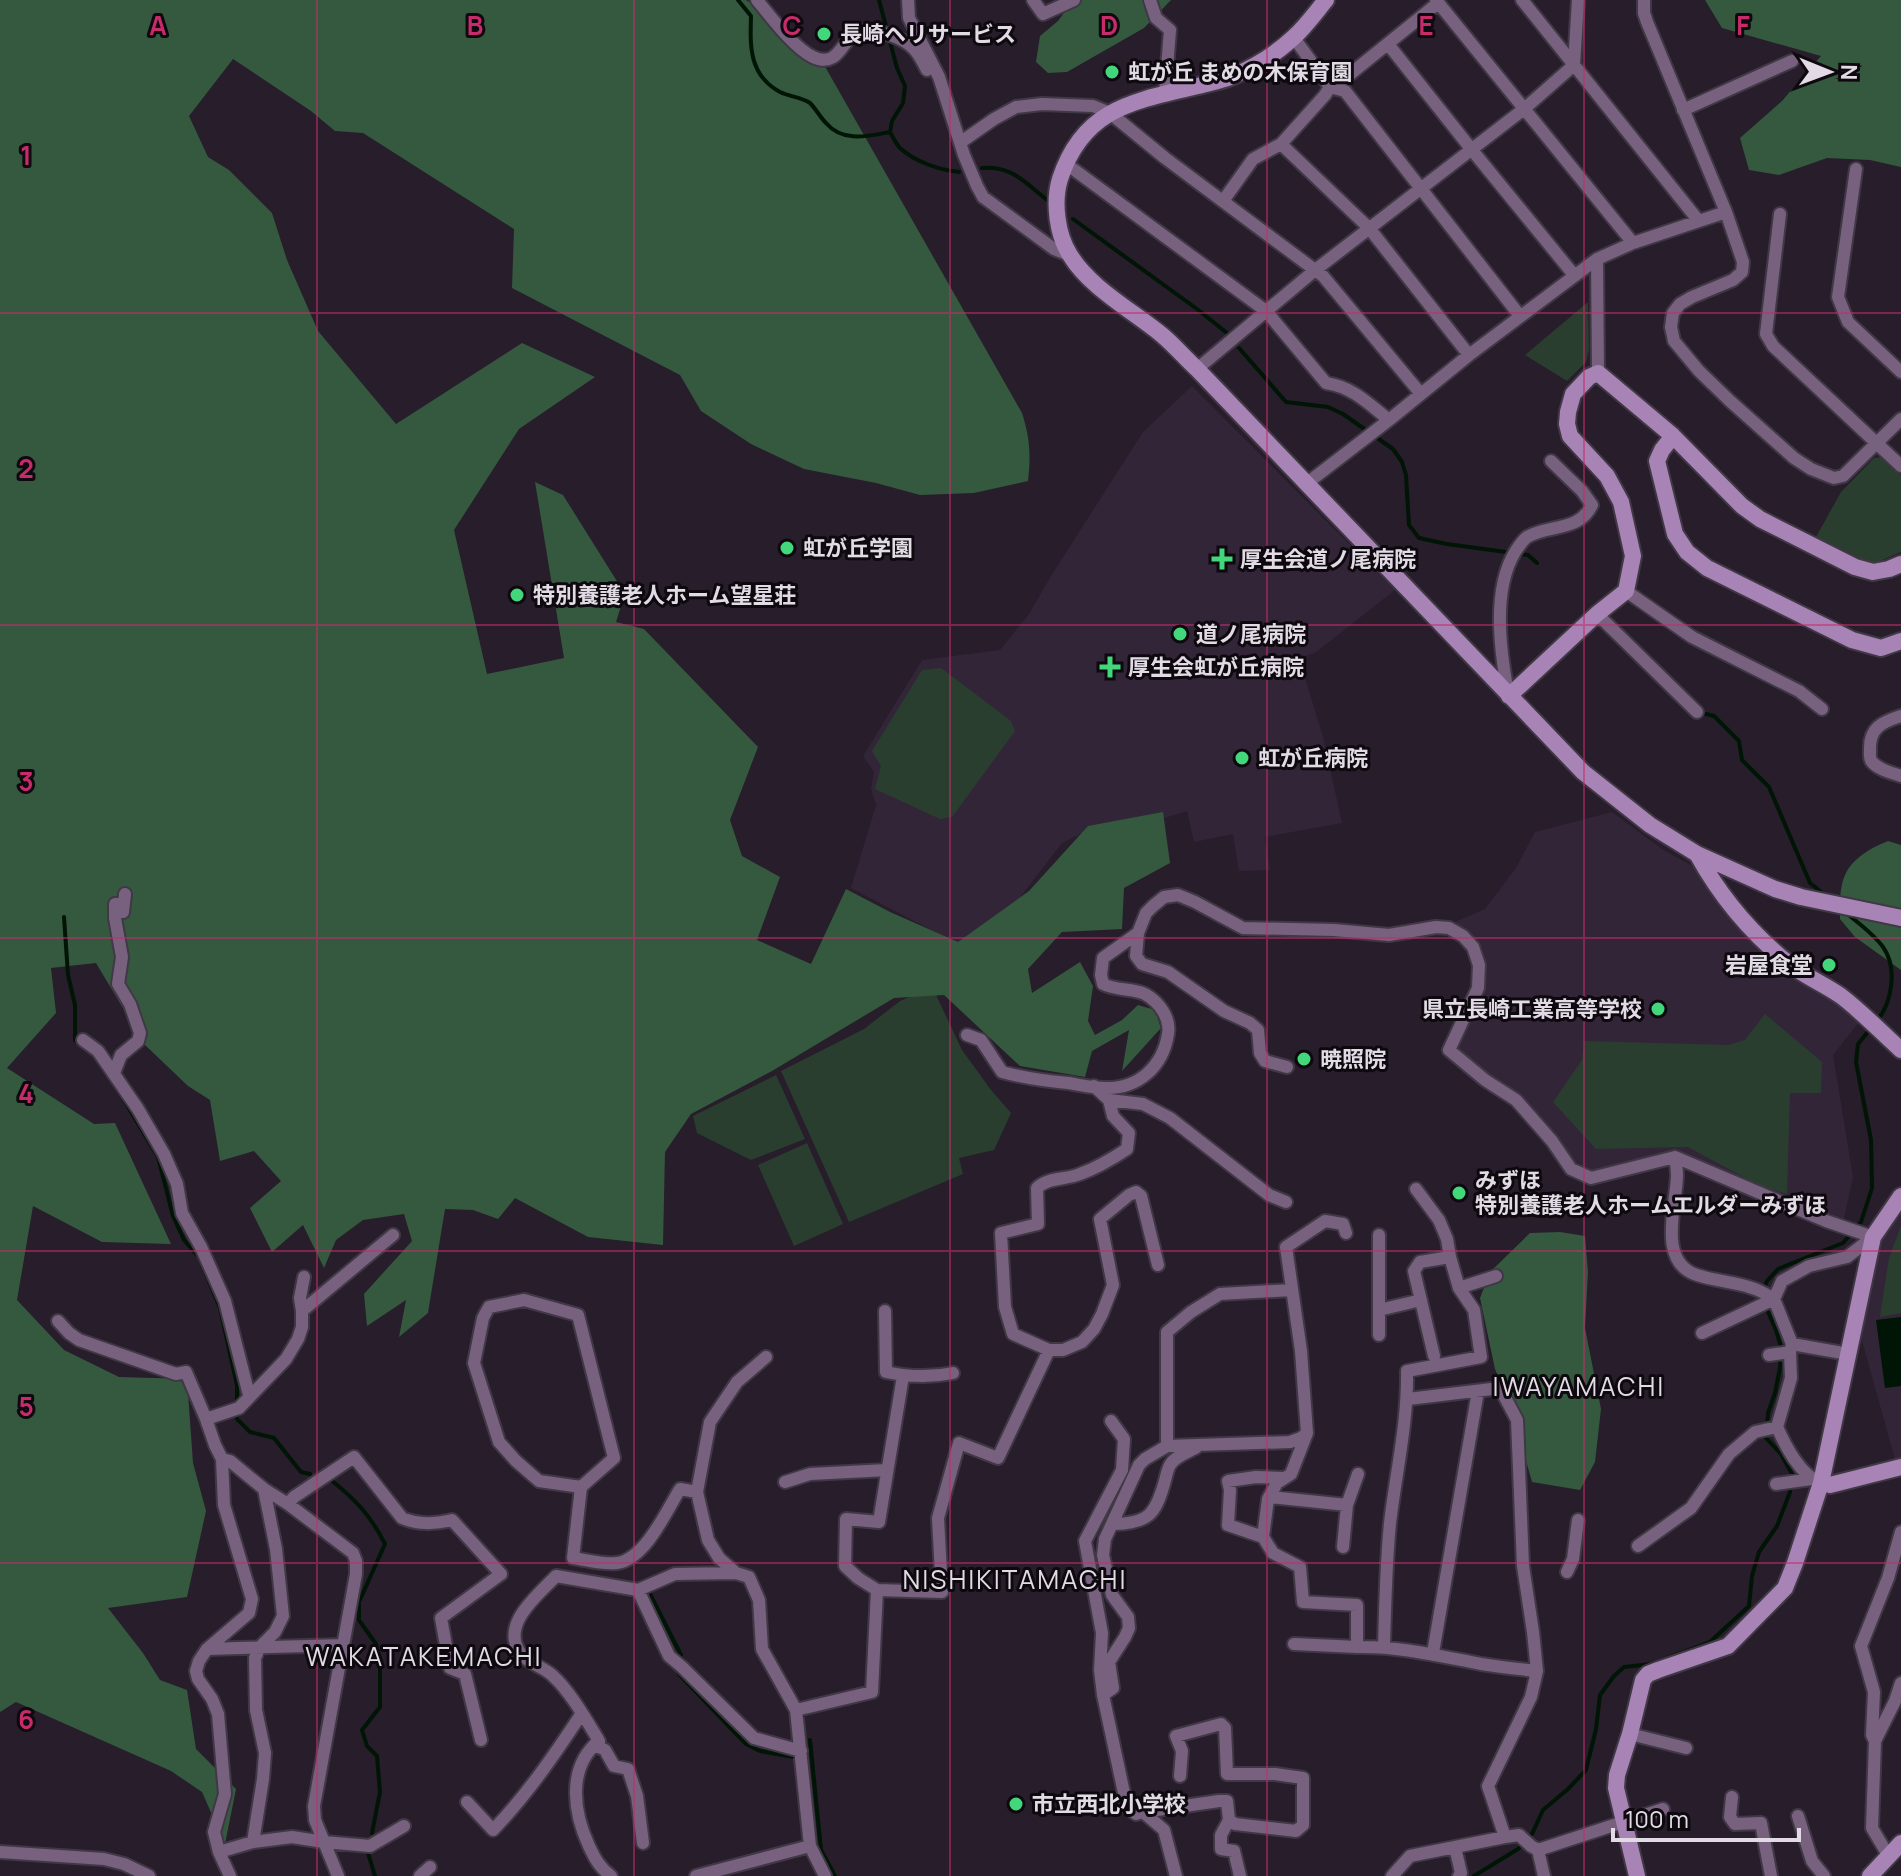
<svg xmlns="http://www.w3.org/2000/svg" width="1901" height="1876" font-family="Manrope,'Noto Sans JP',sans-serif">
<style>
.built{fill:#332538}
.green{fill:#2a3e2f}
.forest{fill:#34593f}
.water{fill:#001505}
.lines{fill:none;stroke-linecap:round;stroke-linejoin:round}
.stream{stroke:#001505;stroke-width:4}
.street-casing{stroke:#413845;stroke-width:16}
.secondary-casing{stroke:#413845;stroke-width:20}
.street{stroke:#77617f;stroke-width:12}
.secondary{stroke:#a884b6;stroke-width:16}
.grid{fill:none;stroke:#c52c69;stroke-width:2;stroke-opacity:0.55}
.poi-dot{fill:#42d77b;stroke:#0e090f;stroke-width:3}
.labels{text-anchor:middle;stroke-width:6;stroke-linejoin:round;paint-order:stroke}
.poi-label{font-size:22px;font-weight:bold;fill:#e2dbe5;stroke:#0e090f;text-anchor:start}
.quarter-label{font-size:26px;letter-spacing:2px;fill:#e2dbe5;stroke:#0e090f}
.grid-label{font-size:26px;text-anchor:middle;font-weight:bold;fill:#c52c69;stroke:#0e090f;stroke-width:6;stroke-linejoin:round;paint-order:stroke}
</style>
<rect width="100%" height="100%" fill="#271d2b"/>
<path class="built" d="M1192,386L1395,590L1315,653L1299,658L1323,737L1342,823L1265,837L1270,870L1239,871L1233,834L1194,842L1187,811L1103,837L1084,832L1062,843L1007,914L962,946L851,888L876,805L871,788L874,772L863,756L922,660L1000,650L1029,614L1051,576L1143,432Z
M1612,812L1662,849L1694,867L1725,908L1831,996L1859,1022L1833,1055L1853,1177L1843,1223L1674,1153L1657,1155L1593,1171L1573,1160L1540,1117L1513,1091L1458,1051L1456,1040L1484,981L1473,944L1455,922L1485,909L1516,868L1535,832Z
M1901,1204V1458L1895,1459L1859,1330L1878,1236Z"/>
<path class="green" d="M1588,302L1589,350L1586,362L1567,381L1525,355Z
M1882,457L1901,475V552L1878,562H1867L1816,537L1841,492L1874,458Z
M941,668L1011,721L1015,731L952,817L940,819L875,789L881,766L872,751L922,670Z
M914,995H936L962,1050L991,1090L1011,1113L994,1150L959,1158L963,1174L849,1222L781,1071L864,1029L900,1001Z
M1765,1014L1822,1062L1821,1093H1790L1787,1194L1758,1185L1688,1147L1596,1149L1553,1102L1582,1060L1584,1041L1728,1045L1745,1040Z
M776,1075L805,1139L751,1160L697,1133L693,1116Z
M807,1143L843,1224L794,1246L758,1165Z
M1901,1226V1313L1880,1317L1889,1258Z"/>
<path class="forest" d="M0,0H746L780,20L819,56L1022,413C1030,438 1031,455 1028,481L974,493L920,495L876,483L804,469L751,444L701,411L680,375L512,288L514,229L363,133L335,131L311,111L233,59L189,116L208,157L229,170L272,213L287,260L318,331L396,424L522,343L595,377L519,429L454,530L487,674L564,658L535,482L563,495L625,594L616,622L644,629L758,747L730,820L742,856L780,877L757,940L811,964L846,889L890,912L958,942L1029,891L1088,826L1163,812L1170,863L1124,888L1122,929L1062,932L1028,969L1032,993L1080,962L1093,986L1088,1021L1095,1035L1122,1020L1138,1005L1155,1010L1161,1028L1122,1071L1129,1030L1092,1051L1085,1077L1020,1066L944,995L894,998L772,1071L691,1114L665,1152L663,1245L588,1237L515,1198L498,1219L473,1210L445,1209L428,1313L399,1337L406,1300L367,1326L364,1294L412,1241L404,1214L363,1220L336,1240L324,1268L303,1225L272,1252L250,1208L281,1181L254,1151L220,1161L210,1100L188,1086L145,1045L96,963L51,968L56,1013L7,1068L94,1124L115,1123L171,1244L102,1242L33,1206L17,1300L64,1350L119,1377L187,1379L193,1463L206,1511L187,1597L108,1608L143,1653L160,1680L187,1690L196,1749L236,1789L225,1844L202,1792L171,1771L16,1702L0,1712Z
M1073,0H1171L1144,28L1067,72L1048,73L1036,62L1040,36L1058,21Z
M1705,0H1901V167L1870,160L1827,158L1779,175L1749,170L1740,138L1782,101L1821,56L1722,28Z
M1888,841L1901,845V970L1855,937L1840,919C1840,905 1839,886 1846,873C1854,857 1873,847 1888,841Z
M1560,1232L1585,1236L1588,1272L1585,1328L1601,1409L1595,1462L1580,1490L1532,1482L1509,1401L1495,1369L1480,1298L1490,1272L1530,1233Z"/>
<path class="water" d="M1901,1317V1386L1885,1388L1876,1320Z"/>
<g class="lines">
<path class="stream" d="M738,0L751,16C750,47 749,75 780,92C790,97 801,97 810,103C816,109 820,117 826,123C843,143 868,136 890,132C893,137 896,144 900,148C915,162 940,170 959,172
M879,0L897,68L905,86L903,103L892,121L890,132
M982,168C1013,166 1024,182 1047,200
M1073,219L1197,309L1227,333
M1239,348L1286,402L1328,407L1343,414L1393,449L1402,462L1406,475L1409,525L1419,538L1447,544L1528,555L1537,563
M1702,713L1714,716L1739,741L1742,760L1769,787L1810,883L1826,896
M1845,912C1858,923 1873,933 1883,947C1898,968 1892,1002 1877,1021
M64,917L68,975L75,1005V1040L79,1044
M118,1090L158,1157L173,1216L184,1240L199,1257L220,1308L237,1385V1419L250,1432L274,1438L301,1472L310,1474
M1763,1291L1767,1281L1778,1269L1843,1243L1861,1222L1872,1188L1871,1140L1856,1062L1858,1044L1871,1028
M331,1480C356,1500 371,1516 385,1544L359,1602V1620L376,1644L380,1663V1707L362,1730L367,1746L377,1756L380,1792L372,1833
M650,1594L681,1655
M679,1674L746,1744L760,1751L794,1757
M810,1740L821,1850L835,1876
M368,1853L375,1876
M1474,1876L1518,1849L1532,1834L1543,1810L1568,1789L1586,1770L1596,1729L1600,1695L1614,1676L1624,1667L1651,1664L1710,1642L1749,1606L1752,1576L1759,1552L1777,1526L1790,1492L1792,1474L1781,1454L1766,1438L1768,1413L1775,1393L1780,1368L1781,1347L1776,1330L1766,1307"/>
<g class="street-casing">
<path id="street" d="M757,0C771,17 794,48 813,57C839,69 842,39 857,32C872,26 904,38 914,49C920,55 923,63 927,70
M908,0L909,18L939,77L964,155L977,186L983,197L1054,249L1069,255
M1033,0L1043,14L1074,0
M1150,0L1156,18L1170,30L1165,93
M1436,0L1633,243
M1522,0L1698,220
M1644,0V13L1647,22L1726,212L1743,262L1742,272L1733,280L1692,297L1680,304L1673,313L1671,327L1674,341L1699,371L1730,401L1794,458L1811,469L1834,478L1843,476L1901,419
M1294,38L1330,87L1345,91L1520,316
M1388,44L1472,150L1574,275
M1683,110L1792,61
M961,142L994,119L1016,107L1042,104L1093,106L1110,113L1165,158L1323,276L1421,394
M1281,144L1369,228L1469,355
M1065,163L1266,311L1326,383C1353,387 1369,404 1389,420
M1856,169L1838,297L1848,322L1901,372
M1223,201L1253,159L1281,144L1325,95L1330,87L1344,79L1438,3
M1780,214L1766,334L1773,346L1901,466
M1597,259L1598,373
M1197,369L1314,271L1524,109L1574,65L1578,0
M1306,484L1389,420L1469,355L1597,259L1633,243L1726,212
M1626,591L1692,637L1799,691L1822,709
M1597,614L1697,712
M1508,693C1500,650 1492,590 1515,552C1519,546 1522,541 1527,537C1550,524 1579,532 1592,505L1582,491L1551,461
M1901,716C1882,722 1869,728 1870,750C1870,755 1869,758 1872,762C1879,770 1892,773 1901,776
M1138,933L1136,956L1142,964L1168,972L1224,1011L1250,1023L1258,1030L1260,1053L1265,1061L1287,1067
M967,1035L981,1040L1002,1072C1024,1078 1046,1081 1068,1083C1081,1085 1093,1088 1105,1088C1139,1089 1163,1066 1168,1034C1171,1018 1159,1002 1145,994C1133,988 1117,991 1103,984L1101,975L1103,958L1138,933L1146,913L1153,906L1164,897L1178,895L1195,902L1243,928L1334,930L1389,935L1436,927L1449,928L1463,936L1473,947L1479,965L1478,988L1449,1050L1485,1080L1516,1100L1552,1141L1571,1169L1591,1178L1675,1157L1826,1221L1873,1237
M83,1040L98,1051L138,1109L164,1154L177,1184L182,1213L201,1247L225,1301L249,1395
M114,1073L121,1055L138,1041L140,1033L130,1004L118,984L122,957L115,918V904H118L121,912H123L125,894
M1094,1086L1109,1100L1113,1116L1129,1133L1127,1149C1112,1159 1097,1168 1080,1174C1066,1180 1048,1177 1037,1188L1038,1224L1001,1233L1005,1307L1013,1334L1049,1350H1063L1082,1342L1094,1329L1102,1314L1113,1285L1100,1219L1129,1195L1136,1192L1141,1196L1158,1265
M1109,1100L1143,1104L1170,1118L1269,1195L1286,1202
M1675,1157C1676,1163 1677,1169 1677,1176C1676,1207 1657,1262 1697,1275C1715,1281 1735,1282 1752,1288C1760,1290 1767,1295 1774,1299
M1459,1288L1496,1276
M1379,1310L1421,1300
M302,1311L393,1235
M885,1311L886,1372C909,1377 929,1378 953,1373
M58,1321L69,1333L79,1340L176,1374L186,1372L206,1419
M1702,1333L1774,1299
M1379,1335V1235
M1792,1344L1848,1354
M1769,1355L1790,1352
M1434,1356L1414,1271L1420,1262L1450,1257
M1408,1399L1500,1388L1517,1420L1523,1566L1533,1632L1537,1671L1531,1697L1488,1786L1505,1837L1519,1835L1531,1846L1538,1850
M1111,1421L1124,1439L1122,1470L1085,1541L1102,1633L1100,1670L1103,1695L1127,1807L1136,1814L1143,1812L1164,1830L1176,1876
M1167,1446V1332L1191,1312L1220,1294L1292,1290
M222,1459L230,1461L264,1489L288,1504L353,1553L356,1561V1574L314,1806L315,1820L338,1876
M785,1482L810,1474L887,1470
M1821,1483C1800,1475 1786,1447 1777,1427L1791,1378L1790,1352L1792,1344L1774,1299L1782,1281L1809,1266L1847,1257L1873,1237
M1776,1484L1811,1479
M581,1487L614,1458L578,1315L524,1300L489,1307L483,1318L474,1363L499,1442L516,1461L539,1481L581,1487L573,1558C587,1560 603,1565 617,1563C645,1559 666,1512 680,1489L697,1492
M1270,1497L1347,1505
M288,1504L294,1497L354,1457L402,1518C419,1525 434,1524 452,1520L501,1574L441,1618L450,1668L465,1674L481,1740
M1114,1524C1148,1523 1155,1515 1164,1484C1166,1478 1167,1470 1170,1465C1175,1456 1189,1452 1197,1447
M1263,1537L1228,1525L1230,1490L1228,1481L1256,1477L1283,1478
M1638,1546L1691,1508L1729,1454L1755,1432L1777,1427
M1343,1547L1347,1505L1358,1474
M1567,1572L1573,1559L1578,1520
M736,1573L719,1558L708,1540L697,1492L710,1422L737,1382L766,1357
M638,1590L669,1656L682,1667L754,1738L801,1751
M877,1590L858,1578L845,1566L846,1519L879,1522L903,1376
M1294,1644L1357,1647V1605L1303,1602L1300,1567L1273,1553L1263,1537L1268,1499L1277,1483L1291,1474L1307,1433
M1384,1646C1385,1605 1386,1564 1390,1523C1396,1472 1408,1422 1407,1371L1481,1357L1474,1310L1459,1288L1450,1257L1447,1239L1439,1220L1416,1189
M1357,1647C1399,1646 1439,1656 1481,1664C1499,1667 1518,1669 1537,1671
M207,1649L343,1645
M1433,1653L1478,1391
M1103,1695L1113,1688L1109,1662L1125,1637L1129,1628L1128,1617L1112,1595L1103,1555L1105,1539L1139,1465L1145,1459L1167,1446L1290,1442L1301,1438L1307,1433L1301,1351L1286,1247L1325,1221L1343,1224L1346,1233
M1630,1734L1686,1748
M1875,1741L1895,1701L1901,1683
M595,1745L605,1750L614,1766L628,1769L637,1796L643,1843
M1180,1776L1182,1751L1176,1736L1221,1724L1225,1728L1227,1774H1275L1303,1778V1825L1296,1831L1235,1824L1229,1820L1221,1835V1849L1234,1851L1240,1876
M1732,1797L1730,1817L1735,1824L1761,1823L1771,1876
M467,1802L493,1830C527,1795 555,1754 582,1713
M1143,1812L1219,1801H1227L1229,1820
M1798,1816L1812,1861L1824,1876
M253,1842L263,1779L265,1753L256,1710L255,1658L260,1647L275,1632L283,1616L276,1549L264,1489
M1455,1847L1461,1873L1459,1876
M0,1852L104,1859L124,1864L149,1876
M219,1852L253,1842L292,1837L324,1842L370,1846L404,1826
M1888,1855L1872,1828L1875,1741L1872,1735L1874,1692L1861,1646L1888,1578L1901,1532
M230,1876L219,1852L214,1832L225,1794L218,1714L212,1699L198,1679L196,1671L199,1661L207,1649L249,1613L252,1599L224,1505L222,1459L215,1445L206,1419L239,1408L286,1359L298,1339L302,1327V1311L300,1298L304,1277
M420,1876L430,1867
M611,1876C600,1868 595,1859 589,1846C573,1812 567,1767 599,1741C587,1721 570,1691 552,1675C543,1667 528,1663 521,1654C499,1625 538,1595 556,1576L638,1590L675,1574L736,1573L749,1577L759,1600L762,1649L796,1710
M696,1876L810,1846
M825,1876L810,1846L796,1710L872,1692L877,1590L942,1592L938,1518L959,1443L998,1458L1049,1350
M1392,1876L1410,1856L1505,1837
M1544,1876L1538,1850L1663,1809"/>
</g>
<g class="secondary-casing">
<path id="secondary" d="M1326,0C1316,12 1306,26 1294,37C1277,53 1254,67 1233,76C1222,81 1209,83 1198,86C1134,101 1083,108 1060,179C1053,202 1057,235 1070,255C1090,288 1133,311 1162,335C1174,345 1185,358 1197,369L1583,772L1650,825L1697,854L1775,889L1801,897L1901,918
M1673,436L1662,450L1657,461L1675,534L1687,552L1707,568L1852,640L1881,648L1901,641
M1509,696L1597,614L1626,591L1633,556L1621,502L1607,476L1570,436L1567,424L1568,412L1573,394L1589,377L1598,373L1673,436L1742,506L1760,519L1855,567L1873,572L1889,569L1901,564
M1697,854C1720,896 1751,933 1788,963C1804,976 1824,984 1841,996C1862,1012 1881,1032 1901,1050
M1821,1483L1830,1485L1901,1467
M1637,1876L1616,1788L1617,1775L1630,1734L1643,1680L1648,1674L1658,1670L1728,1646L1785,1588L1795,1563L1821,1483L1873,1237L1901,1196
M1870,1876L1901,1843"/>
</g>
<use href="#street" class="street"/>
<use href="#secondary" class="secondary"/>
</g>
<path class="grid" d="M317,0V1876M634,0V1876M950,0V1876M1267,0V1876M1584,0V1876M0,313H1901M0,625H1901M0,938H1901M0,1251H1901M0,1563H1901"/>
<g class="poi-dot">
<circle cx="824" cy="34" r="8"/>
<circle cx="1112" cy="72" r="8"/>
<circle cx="787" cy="548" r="8"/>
<path d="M1218 547h8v8h8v8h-8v8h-8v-8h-8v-8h8z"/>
<circle cx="517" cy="595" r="8"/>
<circle cx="1180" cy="634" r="8"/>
<path d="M1106 655h8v8h8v8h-8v8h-8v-8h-8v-8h8z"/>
<circle cx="1242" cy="758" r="8"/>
<circle cx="1829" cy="965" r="8"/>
<circle cx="1658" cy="1009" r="8"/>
<circle cx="1304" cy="1059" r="8"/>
<circle cx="1459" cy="1193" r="8"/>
<circle cx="1016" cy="1804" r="8"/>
</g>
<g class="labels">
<g class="poi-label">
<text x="840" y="42">長崎ヘリサービス</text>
<text x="1128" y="80">虹が丘 まめの木保育園</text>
<text x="803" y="556">虹が丘学園</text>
<text x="1240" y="567">厚生会道ノ尾病院</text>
<text x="533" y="603">特別養護老人ホーム望星荘</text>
<text x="1196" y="642">道ノ尾病院</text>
<text x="1128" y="675">厚生会虹が丘病院</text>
<text x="1258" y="766">虹が丘病院</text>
<text x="1813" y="973" text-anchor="end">岩屋食堂</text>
<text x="1642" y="1017" text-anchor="end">県立長崎工業高等学校</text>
<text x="1320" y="1067">暁照院</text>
<text x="1475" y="1188">みずほ<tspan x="1475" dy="25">特別養護老人ホームエルダーみずほ</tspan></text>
<text x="1032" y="1812">市立西北小学校</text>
</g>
<g class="quarter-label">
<text x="1579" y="1396">IWAYAMACHI</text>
<text x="1015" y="1589">NISHIKITAMACHI</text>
<text x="424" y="1666">WAKATAKEMACHI</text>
</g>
</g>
<g class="grid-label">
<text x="158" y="35">A</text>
<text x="475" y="35">B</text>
<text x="792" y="35">C</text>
<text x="1109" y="35">D</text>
<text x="1426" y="35">E</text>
<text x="1743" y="35">F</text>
<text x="26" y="165">1</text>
<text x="26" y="478">2</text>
<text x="26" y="791">3</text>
<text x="26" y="1103">4</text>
<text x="26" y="1416">5</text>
<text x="26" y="1729">6</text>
</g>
<g transform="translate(1829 72) rotate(91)" stroke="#0e090f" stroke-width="6" paint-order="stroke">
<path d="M0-6L14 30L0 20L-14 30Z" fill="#e2dbe5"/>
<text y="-12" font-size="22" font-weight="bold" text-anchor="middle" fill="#e2dbe5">N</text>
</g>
<path d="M1613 1828v12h186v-12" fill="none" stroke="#e2dbe5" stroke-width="4"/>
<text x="1625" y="1828" font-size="24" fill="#e2dbe5" stroke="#0e090f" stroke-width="6" paint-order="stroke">100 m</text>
</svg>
